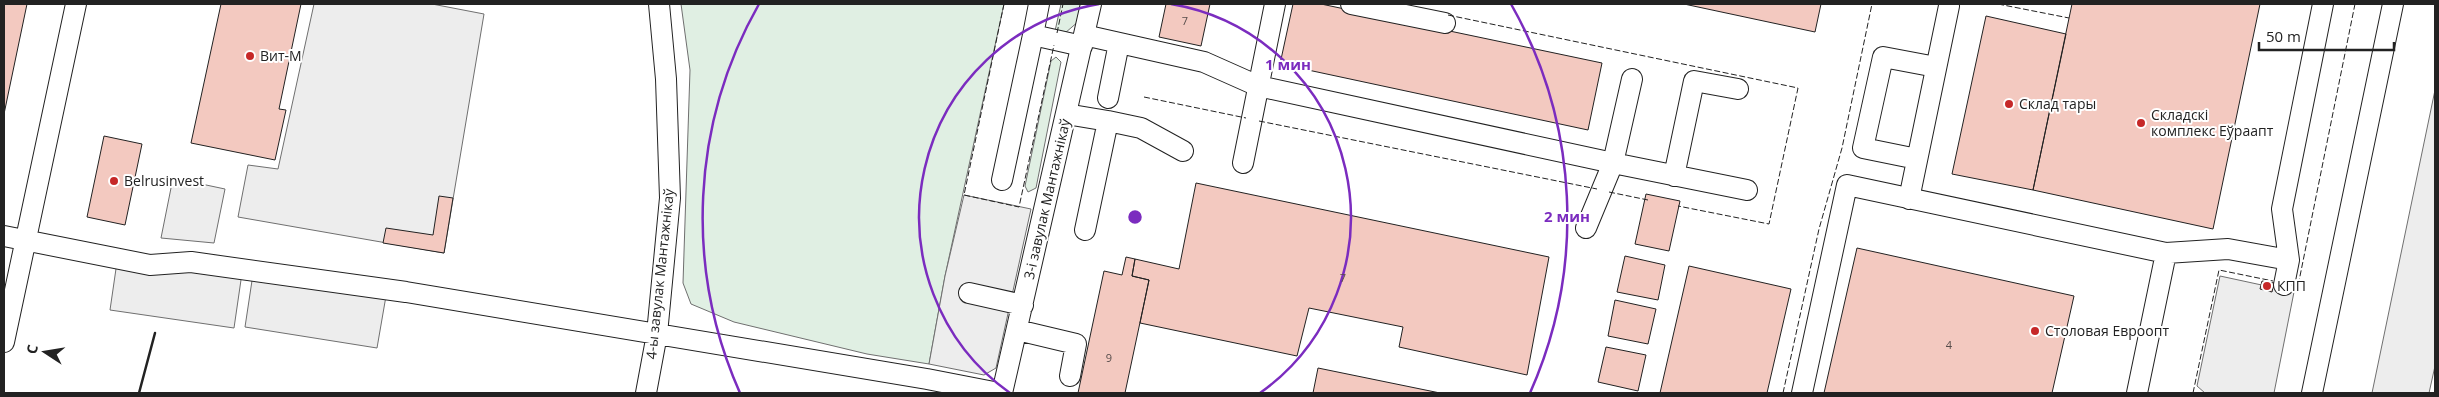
<svg xmlns="http://www.w3.org/2000/svg" width="2439" height="397" font-family="'Open Sans',sans-serif">
<style>
.green{fill:#e0efe3;stroke:#6f6f6f}
.parking{fill:#ededed;stroke:#6f6f6f}
.building{fill:#f3c9c0;stroke:#222}
.lines{fill:none;stroke-linecap:round;stroke-linejoin:round}
.minor-casing{stroke:#222;stroke-width:22}
.minor{stroke:#fff;stroke-width:20}
.fence{stroke:#222;stroke-width:1;stroke-dasharray:6 2.5;stroke-linecap:butt}
.wall{stroke:#222;stroke-width:2.5}
.ring{fill:none;stroke:#7b2cbf;stroke-width:2.5}
.poi-dot{fill:#c62828;stroke:#fff;stroke-width:2}
.labels{text-anchor:middle;stroke-width:4;stroke-linejoin:round;paint-order:stroke}
.number-label{font-size:11px;fill:#564c4a}
.poi-label{font-size:14px;fill:#222;stroke:#fff;text-anchor:start}
.street-label{font-size:14px;fill:#222;stroke:#fff}
.centre{fill:#7b2cbf;stroke:#fff;stroke-width:2.5}
.ring-label{font-size:15px;text-anchor:middle;font-weight:bold;fill:#7b2cbf;stroke:#fff;stroke-width:4;stroke-linejoin:round;paint-order:stroke}
</style>
<rect width="100%" height="100%" fill="#fff"/>
<path class="green" d="M681,4H1004L945,276L929,364L867,354L734,322L691,304L683,283L690,70Z
M1061,4H1083L1079,21L1065,33L1055,31Z
M1056,57L1061,62L1036,188L1028,192L1025,186L1051,61Z"/>
<path class="parking" d="M314,4H432L484,14L444,253L238,217L248,165L278,169Z
M2435,90V366L2429,393H2372Z
M173,178L225,189L214,243L161,238Z
M964,195L1031,209L996,368L984,375L929,364L945,276Z
M118,255L242,273L234,328L110,310Z
M253,274L386,296L377,348L245,327Z
M2220,276L2294,292L2274,393H2205L2197,386Z"/>
<path class="building" d="M4,4H27L4,114Z
M221,4H301L279,109L286,110L275,160L191,143Z
M1166,4H1210L1201,46L1159,37Z
M1293,4H1321L1602,63L1588,130L1280,64Z
M1684,4H1821L1815,32Z
M2072,4H2260L2213,229L2033,190Z
M1986,16L2066,34L2033,190L1952,174Z
M104,136L142,144L125,225L87,217Z
M1196,183L1549,257L1527,375L1399,347L1403,327L1309,308L1297,356L1140,323L1149,280L1132,276L1135,259L1179,269Z
M1646,194L1680,201L1669,251L1635,244Z
M439,196L453,198L444,253L383,243L386,228L433,235Z
M1857,248L2074,296L2052,393H1824Z
M1625,256L1665,265L1658,300L1617,292Z
M1126,257L1135,259L1132,276L1149,280L1125,393H1078L1104,271L1122,275Z
M1689,266L1791,289L1767,393H1660Z
M2262,281L2274,283L2272,292L2260,289Z
M1615,300L1656,309L1648,344L1608,336Z
M1606,347L1646,355L1638,391L1598,382Z
M1318,368L1440,393H1313Z"/>
<g class="lines">
<g class="minor-casing">
<path id="minor" d="M1351,4L1445,23
M1033,35L1039,4
M1084,35L1204,62L1258,86L1613,163L1632,79
M1108,98L1119,43
M1066,114L1108,121
M1917,159L1863,148L1883,57L1936,67
M1243,163L1275,4
M1674,176L1694,81L1738,89
M1002,180L1033,35L1082,46
M1909,199L1949,6
M1586,228L1613,163L1747,190
M1085,230L1108,121L1141,128L1183,151
M4,236L150,265L191,262L406,292L927,379L999,393
M2166,253L2228,249L2289,260
M2284,285L2289,260L2282,209L2323,4
M969,293L1023,305
M1017,330L1076,344L1070,376
M4,342L76,4
M646,393L657,334L670,198L666,79L659,4
M1002,393L1091,4
M1802,393L1847,185L2166,253L2137,393
M2312,393L2393,4"/>
</g>
<use href="#minor" class="minor"/>
<path class="fence" d="M1004,4L964,195L1019,207L1054,45
M1998,4L2069,18
M1448,15L1798,88L1769,224L1678,206
M1057,33L1063,4
M1144,97L1246,118
M1259,121L1597,189
M1609,192L1648,200
M2291,285L2298,286L2355,4
M1783,393L1819,229L1842,148L1872,4
M2193,393L2219,270L2273,281"/>
<path class="wall" d="M139,393L155,333"/>
</g>
<g class="ring">
<path d="M1010 393A216 216 0 0 1 1099 4M1171 4A216 216 0 0 1 1260 393"/>
<path d="M740 393A432 432 0 0 1 759 4M1511 4A432 432 0 0 1 1530 393"/>
</g>
<g class="poi-dot">
<circle cx="250" cy="56" r="5"/>
<circle cx="2009" cy="104" r="5"/>
<circle cx="2141" cy="123" r="5"/>
<circle cx="114" cy="181" r="5"/>
<circle cx="2267" cy="286" r="5"/>
<circle cx="2035" cy="331" r="5"/>
</g>
<g class="labels">
<g class="number-label">
<text x="1185" y="25">7</text>
<text x="1343" y="282">7</text>
<text x="1949" y="349">4</text>
<text x="1109" y="362">9</text>
</g>
<g class="poi-label">
<text x="260" y="61">Вит-М</text>
<text x="2019" y="109">Склад тары</text>
<text x="2151" y="120">Складскі<tspan x="2151" dy="16">комплекс Еўраапт</tspan></text>
<text x="124" y="186">Belrusinvest</text>
<text x="2277" y="291">КПП</text>
<text x="2045" y="336">Столовая Евроопт</text>
</g>
<g class="street-label">
<text transform="translate(1047 199) rotate(-77)" y="5">3-і завулак Мантажнікаў</text>
<text transform="translate(660 274) rotate(-84)" y="5">4-ы завулак Мантажнікаў</text>
</g>
</g>
<circle cx="1135" cy="217" r="8" class="centre"/>
<g class="ring-label">
<text x="1288" y="70">1 мин</text>
<text x="1567" y="222">2 мин</text>
</g>
<rect width="2439" height="397" fill="none" stroke="#222222" stroke-width="10"/>
<g transform="translate(45 352) rotate(282)" stroke="#ffffff" stroke-width="4" paint-order="stroke">
<path d="M0-4L9 19L0 12L-9 19Z" fill="#222222"/>
<text y="-8" font-size="14" font-weight="bold" text-anchor="middle" fill="#222222">С</text>
</g>
<path d="M2259 42v8h135v-8" fill="none" stroke="#222222" stroke-width="2.5"/>
<text x="2266" y="42" font-size="15" fill="#222222" stroke="#ffffff" stroke-width="4" paint-order="stroke">50 m</text>
</svg>
